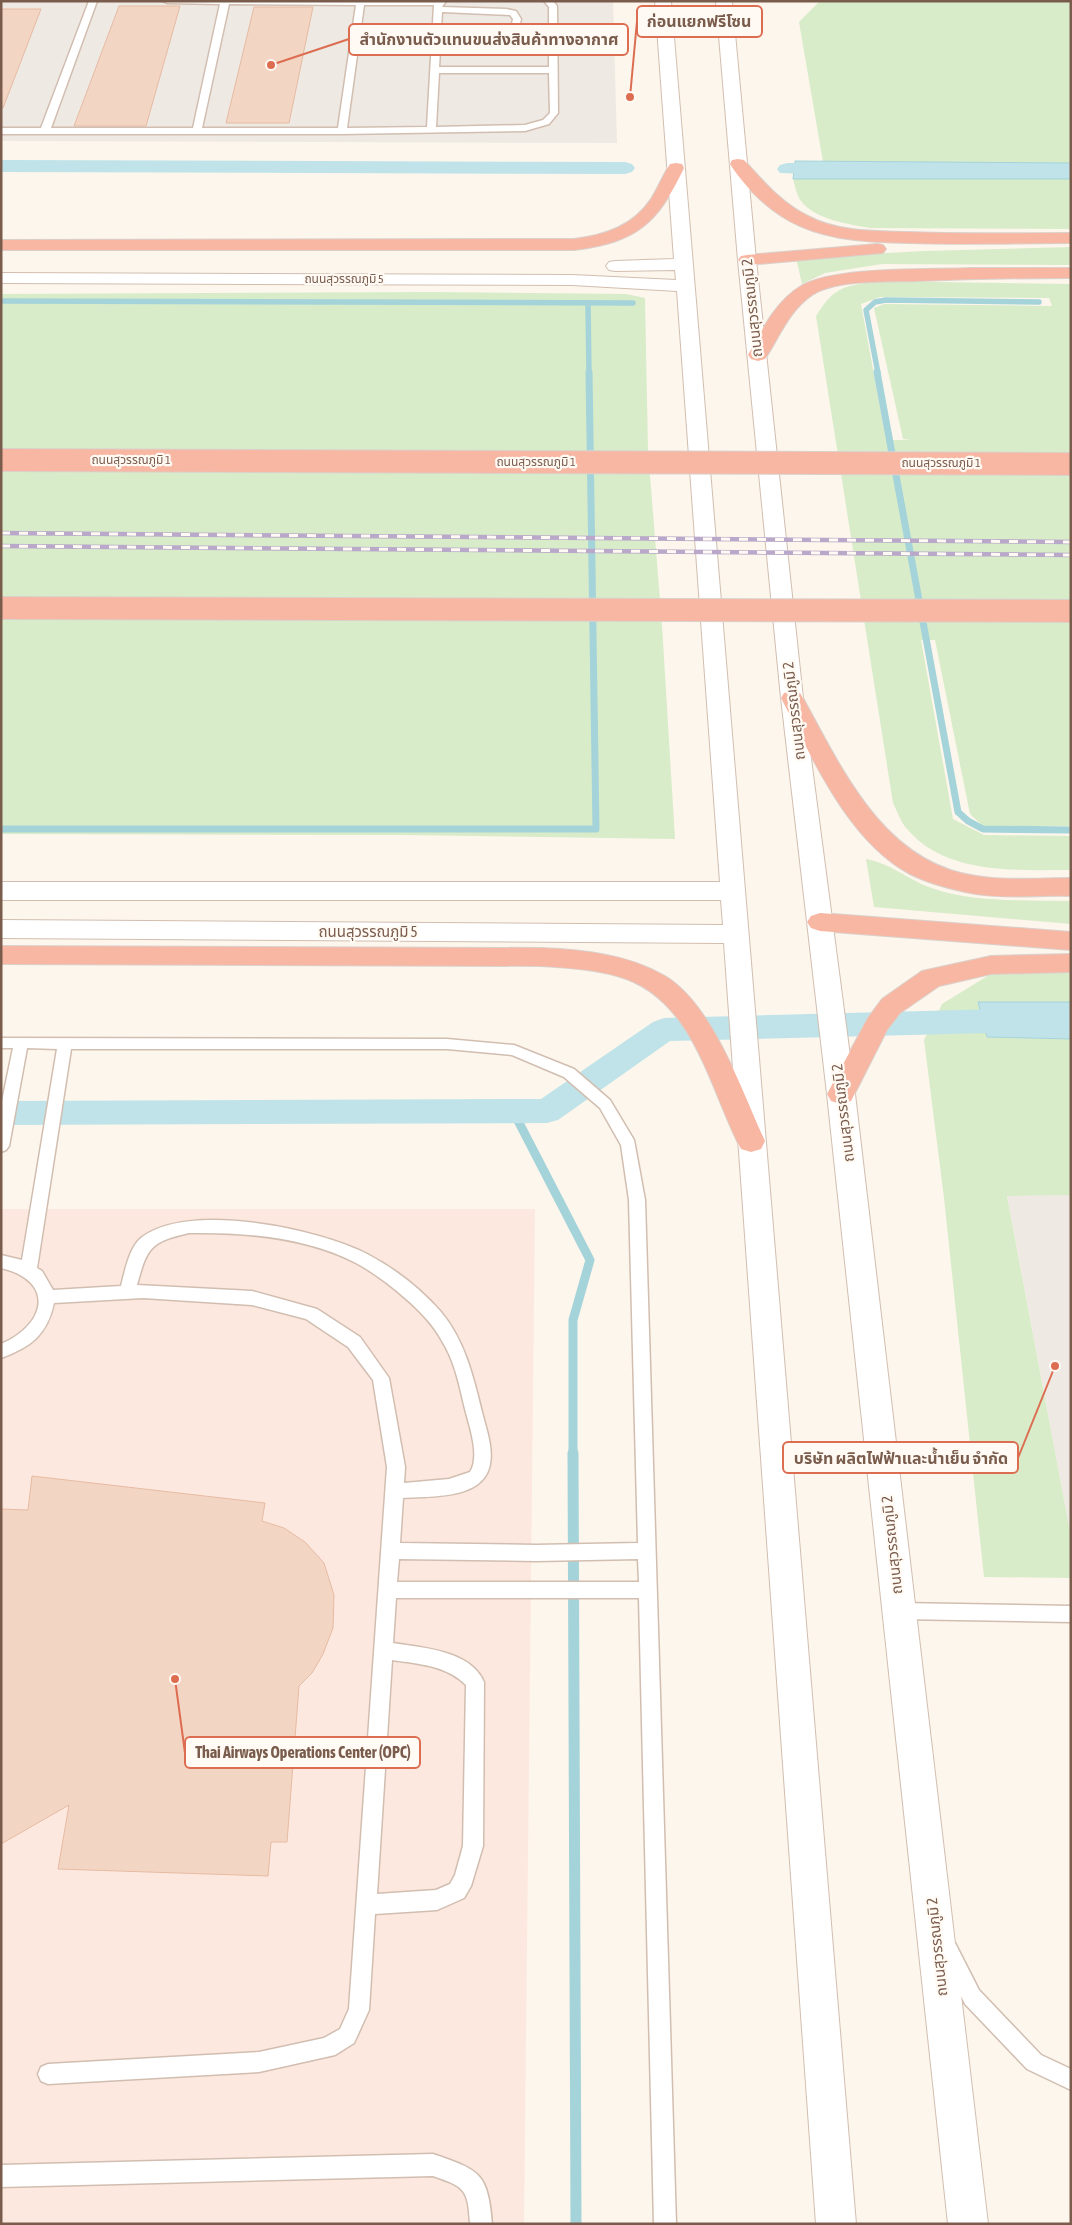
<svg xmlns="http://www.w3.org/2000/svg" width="1072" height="2225" font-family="'Asap Condensed','Noto Sans Thai',sans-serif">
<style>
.commercial{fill:#fde8e0}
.industrial{fill:#efe9e4}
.green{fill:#d8ecc9;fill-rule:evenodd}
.water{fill:#bfe3e8;stroke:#a5d3da}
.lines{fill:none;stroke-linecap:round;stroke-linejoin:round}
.stream-far3{stroke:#a5d3da;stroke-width:5.5}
.stream-far2{stroke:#a5d3da;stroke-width:7}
.stream-far1{stroke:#a5d3da;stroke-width:9}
.stream{stroke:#a5d3da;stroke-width:11}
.canal{fill:#bfe3e8;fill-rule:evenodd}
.building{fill:#f3d5c3;stroke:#e6bba3}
.lane-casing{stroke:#d1beb0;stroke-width:3}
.street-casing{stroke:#d1beb0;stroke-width:2}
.highway-casing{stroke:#dad1cd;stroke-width:2}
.lane{fill:#fff;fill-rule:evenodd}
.street{fill:#fff;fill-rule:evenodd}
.highway{fill:#f7b7a3;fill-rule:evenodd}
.rail-casing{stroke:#b9a8c9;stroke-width:4.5}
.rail{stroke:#fffaf3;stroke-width:3;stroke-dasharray:9;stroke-linecap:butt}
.highway-bridge-casing{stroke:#dad1cd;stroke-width:24;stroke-linecap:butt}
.highway-bridge{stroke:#f7b7a3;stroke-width:22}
.labels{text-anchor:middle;stroke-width:4.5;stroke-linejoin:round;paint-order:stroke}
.far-street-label{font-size:12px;fill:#7a5c4d;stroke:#fffaf3}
.street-label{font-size:15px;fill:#7a5c4d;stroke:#fffaf3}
.leader{fill:none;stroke:#dc6d51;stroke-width:2}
.callout-dot{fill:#dc6d51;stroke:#fffaf3;stroke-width:2}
.callout{fill:#fffaf3;stroke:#dc6d51;stroke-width:2}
.callout-label{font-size:16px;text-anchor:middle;font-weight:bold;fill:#7a5c4d}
</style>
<rect width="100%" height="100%" fill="#fdf6ec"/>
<path class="commercial" d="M1,1209H535L524,2224H1Z"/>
<path class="industrial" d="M1,1H613L617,143L1,141Z
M1007,1195H1071V1537Z"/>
<path class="green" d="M820,1H1071V163L823,162L799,22Z
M793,179H1071V229L870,228C848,224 816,220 801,201C797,196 795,186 793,179Z
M1071,247V265L882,264L825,273L802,284L796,258L924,251Z
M875,281L1071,284V826H983L970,814L935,640H921L953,819L984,835L1071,836V870C1016,870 947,875 908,830C901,823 897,811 893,803L816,316C834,287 842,287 875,281ZM880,297L1049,298L1052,306L884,304L874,308L903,439L911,440H886L861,304Z
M432,292L626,294L645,298L648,450L662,625L675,839L403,835L1,834V294Z
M866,859C890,863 907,879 929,887C970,903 1027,900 1071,901V924L874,907Z
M1010,972H1071V1002H978L987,1037L1071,1039V1195L1007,1196L1071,1537V1578L984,1577L944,1198L924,1040L942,1004L989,975Z"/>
<path class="water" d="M795,161L1071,163V179H793Z
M978,1002H1071V1039L987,1037Z"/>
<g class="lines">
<path class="stream-far3" d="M1,301L633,303
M588,303L589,373
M878,373L866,310L875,302L886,300L1039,302"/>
<path class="stream-far2" d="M877,372L958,812L968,821L983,829L1071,830
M1,829H596L589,372"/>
<path class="stream-far1" d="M513,1111L590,1260L573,1320V1454"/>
<path class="stream" d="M573,1453L576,2224"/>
<path class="canal" d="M1,160L625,162L632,164L635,168L632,172L625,174L1,172Z
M787,163H838L845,165L848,169L845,173L838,175L780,173L777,169L780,165Z
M1071,1007V1031L670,1041L558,1120L547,1123L1,1125V1101L541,1099L653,1022L664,1018Z"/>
</g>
<path class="building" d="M119,6H180L146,126H74Z
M254,7H313L289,123H226Z
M1,9H41L3,108H1Z
M32,1476L265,1503L262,1521L284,1528L305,1542L324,1563L334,1595L333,1628L323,1654L312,1673L299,1686L287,1842H271L268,1876L58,1869L69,1805L1,1844V1509L28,1510Z"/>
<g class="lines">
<g class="lane-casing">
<path id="lane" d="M89,1H97L51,128H193L220,4L167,3L163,1H446L442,7L506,9L516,11L521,19L515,47L490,51H440L439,67H549V7L544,1H553L557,6L558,113L549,124L525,131L342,134H1V128H41ZM229,4L356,5L338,128H202ZM364,5H434L427,127L347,128ZM442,12L510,15L513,19L508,43L490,45H440ZM439,73H549L550,113L543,120L525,125L436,127Z
M1,1038L447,1039L514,1045L574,1069L610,1100L634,1140L645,1200L676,2224H654L639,1598H396L393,1643C423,1648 470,1650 484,1682L483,1846L471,1886L464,1898L437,1910L375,1914L369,2010L354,2043L335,2055L259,2072L48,2084L41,2081L38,2074L41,2067L48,2064L259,2052L324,2038L340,2029L349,2009L387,1467L373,1380L348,1347L306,1319L252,1305L143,1298L54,1303C47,1335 31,1347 1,1358V1344C46,1325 56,1281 1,1268V1255L22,1260L57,1049L27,1048L9,1146L6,1150L1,1152V1106L13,1048H1ZM71,1049H447L512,1055L564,1077L600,1108L621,1145L629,1200L638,1543L536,1545L400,1543L403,1498C430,1496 484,1500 490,1464C493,1449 487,1431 483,1416C474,1380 466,1342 441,1312C421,1289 394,1268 367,1254C318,1229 188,1201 141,1238C129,1248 125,1271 121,1286L53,1290L42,1271L37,1268ZM189,1233C244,1232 306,1237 356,1263C373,1272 390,1285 405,1298C419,1310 433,1324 442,1341C454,1360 459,1383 464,1405C468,1423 481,1455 470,1472L449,1479L404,1483L405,1467L389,1378L360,1337L317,1309L252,1291L137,1285C147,1248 150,1242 189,1233ZM399,1559L536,1561L638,1559L639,1582H397ZM392,1660C418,1664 446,1665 466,1685L463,1846L455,1875L450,1884L436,1890L377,1894Z
M899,1603L1071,1606V1622L899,1619L893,1617L890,1611L893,1605Z
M948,1940L955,1943L979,1990L1041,2055L1071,2069V2090L1027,2069L965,2004L938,1950L941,1943Z
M433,2154C479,2170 488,2172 492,2224H470C468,2189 465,2187 433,2176L1,2187V2165Z"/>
</g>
<g class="street-casing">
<path id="street" d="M655,1H671L856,2224H816L724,943L1,938V920L723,925L721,900H1V882H720L677,291L572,285L1,283V273L572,275L676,280L675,270L615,271L609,270L606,266L609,262L615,261L674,259Z
M716,1H732L756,260L803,698L855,1094L988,2224H948L827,1094L781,698L738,260Z"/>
</g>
<g class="highway-casing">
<path id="highway" d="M738,159L744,160C764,182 782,204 810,217C839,232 875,231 907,232C961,234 1016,233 1071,233V243C1016,243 962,245 908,243C871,242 834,241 800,226C772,214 746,189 730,164L732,160Z
M676,163L682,164L684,168C657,224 637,242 574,250H1V240L574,239C605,235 633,226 651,199C658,188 663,175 670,164Z
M877,244L883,245L886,249L883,253L747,265L741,264L738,260L741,256L747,255Z
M970,268H1071V278C1020,278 969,279 918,281C888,282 837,279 812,295C788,312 780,336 765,359L758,361L751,359L748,355C762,330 776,301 801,286C835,266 929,270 970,268Z
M792,691L800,693L803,698C843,771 884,863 976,876C1007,881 1039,878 1071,878V896C1039,895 1007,899 976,894C954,890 930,884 910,874C848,841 812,757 781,698L784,693Z
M820,913L1071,932V950L820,931L811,928L807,922L811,916Z
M1,946L542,948C583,950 626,954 663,975C712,1002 742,1092 765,1141L761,1149L751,1152L741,1149C709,1088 694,997 617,976C593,969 567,968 542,966L1,964Z
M1071,954V972L991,974L939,986L900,1013L887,1030L851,1101L841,1104L831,1101L827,1094L868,1018L882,999L922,971L991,956Z"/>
</g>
<use href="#lane" class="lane"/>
<use href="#street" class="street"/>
<use href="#highway" class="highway"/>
<g class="rail-casing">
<path id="rail" d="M1,533L1071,542
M1,546L1071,555"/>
</g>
<use href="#rail" class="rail"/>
<g class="highway-bridge-casing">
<path id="highway-bridge" d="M1,460L1071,464
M1,608L1071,611"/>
</g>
<use href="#highway-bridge" class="highway-bridge"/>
</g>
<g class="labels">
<g class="far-street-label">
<text x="344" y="283">ถนนสุวรรณภูมิ 5</text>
<text x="131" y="464">ถนนสุวรรณภูมิ 1</text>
<text x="536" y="466">ถนนสุวรรณภูมิ 1</text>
<text x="941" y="467">ถนนสุวรรณภูมิ 1</text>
</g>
<g class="street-label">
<text transform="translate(752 308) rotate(-96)" y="5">ถนนสุวรรณภูมิ 2</text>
<text transform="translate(794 711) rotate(-97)" y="5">ถนนสุวรรณภูมิ 2</text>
<text x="368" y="937">ถนนสุวรรณภูมิ 5</text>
<text transform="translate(843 1113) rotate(-97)" y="5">ถนนสุวรรณภูมิ 2</text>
<text transform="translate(892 1545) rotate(-96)" y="5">ถนนสุวรรณภูมิ 2</text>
<text transform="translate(937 1947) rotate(-96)" y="5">ถนนสุวรรณภูมิ 2</text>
</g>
</g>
<path class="leader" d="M630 97L637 21M271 65L349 39M1055 1366L1018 1458M175 1679L185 1753"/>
<g class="callout-dot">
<circle cx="630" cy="97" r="5"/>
<circle cx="271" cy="65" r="5"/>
<circle cx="1055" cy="1366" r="5"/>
<circle cx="175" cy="1679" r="5"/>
</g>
<g class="callout">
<rect x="637" y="6" width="125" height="31" rx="5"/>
<rect x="349" y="24" width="279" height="31" rx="5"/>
<rect x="783" y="1442" width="235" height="31" rx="5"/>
<rect x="185" y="1737" width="235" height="31" rx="5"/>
</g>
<g class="callout-label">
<text x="699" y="27">ก่อนแยกฟรีโซน</text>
<text x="489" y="45">สำนักงานตัวแทนขนส่งสินค้าทางอากาศ</text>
<text x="901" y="1464">บริษัท ผลิตไฟฟ้าและน้ำเย็น จำกัด</text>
<text x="303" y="1758">Thai Airways Operations Center (OPC)</text>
</g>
<rect width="1072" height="2225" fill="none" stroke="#7a5c4d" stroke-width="5"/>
</svg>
